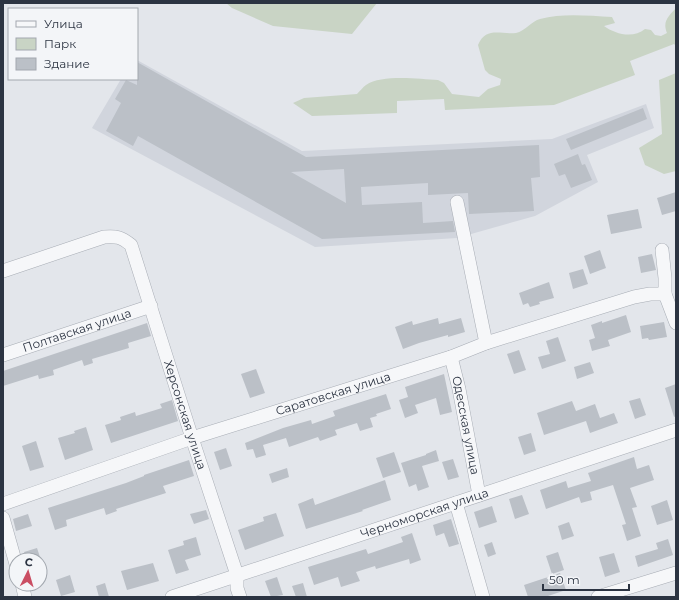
<svg xmlns="http://www.w3.org/2000/svg" width="679" height="600" font-family="Montserrat,sans-serif">
<style>
.built{fill:#d1d5dd}
.green{fill:#c9d4c5}
.building{fill:#bbc0c7;fill-rule:evenodd}
.lines{fill:none;stroke-linecap:round;stroke-linejoin:round}
.minor-casing{stroke:#a8adb5;stroke-width:14}
.minor{stroke:#f6f7f9;stroke-width:13}
.labels{text-anchor:middle;stroke-width:4;stroke-linejoin:round;paint-order:stroke}
.street-label{font-size:12px;fill:#2c3442;stroke:#f3f5f8}
</style>
<rect width="100%" height="100%" fill="#e3e6eb"/>
<path class="built" d="M137,60L302,151L552,139L646,104L654,128L587,155L598,182L535,216L457,238L315,247L92,128L121,79H137Z"/>
<path class="green" d="M226,3H377L352,34L273,26L232,8Z
M676,8V46L674,44L630,61L635,75L554,105L445,110L444,99L397,101V113L312,116L293,103L304,98L357,94C360,91 363,87 366,85C382,74 419,79 438,80L444,83L452,94L479,97L488,89L500,85L501,79L489,74L485,70L478,45C486,26 501,35 516,33C525,31 532,21 540,19C563,13 588,16 612,17L615,23L604,26C615,34 633,39 645,29L651,30L655,35L661,36L667,33C662,21 669,16 676,8Z
M676,73V171L664,174L645,165L639,148L662,134L659,80Z"/>
<path class="building" d="M137,62L306,157L539,145L540,177L531,178L534,211L469,214L468,193L428,195V183L361,187L362,205L422,202L423,223L453,221L455,232L322,239L138,136L133,146L106,131L121,103L115,99L126,80L137,85ZM344,169L346,203L291,172Z
M643,108L647,119L571,150L566,139Z
M578,154L582,165L585,164L592,180L571,188L565,174L559,176L554,164Z
M676,192V211L662,215L657,198Z
M638,209L642,228L611,234L607,215Z
M600,250L606,268L590,274L584,256Z
M652,254L656,270L641,273L638,257Z
M583,269L588,284L573,289L569,273Z
M549,282L554,298L539,302L540,304L530,307L528,303L523,305L519,293Z
M626,315L631,332L608,340L610,346L592,351L589,340L595,338L591,325L602,321V323Z
M438,318L439,324L461,318L465,332L448,337V335L419,343L403,349L395,327L412,321L413,325Z
M664,322L667,337L649,340L648,338L642,339L640,326Z
M147,323L151,336L128,343L129,348L92,359L93,363L84,366L82,360L53,370L54,375L39,379L38,375L3,386V371Z
M558,337L566,361L542,369L538,357L550,354L546,341Z
M519,350L526,370L514,374L507,354Z
M590,362L594,373L577,379L574,367Z
M256,369L265,393L250,398L241,374Z
M444,374L452,412L440,415L436,398L415,405L418,413L405,418L399,400L408,397L405,387Z
M676,384V416L674,417L665,388Z
M386,394L391,409L376,414L377,416L370,418L373,427L360,431L357,423L335,430L337,435L320,441L318,437L289,447L286,438L263,445L266,455L256,458L253,449L247,450L245,443L283,428L311,420L312,424L335,416L333,411Z
M640,398L646,415L635,419L629,401Z
M172,400L178,421L111,443L105,425L121,420L120,417L135,412L136,416L162,408L160,404Z
M572,401L576,411L595,404L600,418L614,413L618,423L590,433L586,421L544,435L537,413Z
M86,427L93,450L65,460L58,438L75,433L74,431Z
M531,433L536,451L524,455L518,437Z
M36,441L44,467L30,471L22,446Z
M226,448L232,466L220,470L214,452Z
M436,450L439,461L422,466L429,487L418,491L416,484L409,487L401,463L426,455V454Z
M394,452L401,472L383,478L376,458Z
M634,457L637,469L649,465L654,480L630,488L637,507L632,508L641,536L627,541L622,525L626,524L613,485L590,492L592,500L581,503L579,497L546,509L540,490L566,481L568,488L591,481L588,473Z
M453,459L459,477L448,480L442,462Z
M189,460L194,476L163,486L166,493L116,509L117,511L106,515L104,508L66,520L67,526L55,530L48,508L126,483L144,476V475Z
M287,468L289,477L272,483L269,474Z
M385,480L391,500L362,510L363,511L306,529L298,504L313,498L315,505Z
M522,495L529,514L515,519L509,499Z
M667,500L673,520L657,525L651,506Z
M492,506L497,522L479,528L474,512Z
M206,510L209,519L194,524L190,514Z
M276,513L284,536L245,550L238,530L264,521L263,517Z
M28,514L32,526L16,531L13,519Z
M451,519L459,544L449,547L444,533L436,536L433,525Z
M569,522L574,536L562,540L558,526Z
M412,533L421,560L410,564L409,559L376,569L375,566L356,572L360,581L341,587L338,577L314,585L308,567L366,549L368,554L403,542L401,537Z
M196,537L201,555L185,560L189,570L176,574L168,550L184,545L183,541Z
M668,539L673,555L638,567L635,556L658,549L656,543Z
M492,542L496,554L488,557L484,545Z
M37,548L41,560H27L24,552Z
M558,552L564,570L552,574L546,556Z
M614,553L620,572L605,577L599,557Z
M153,563L159,581L127,590L121,571Z
M560,573L566,590L545,597H528L524,585Z
M70,575L75,592L61,596L56,580Z
M277,577L283,595L271,597L265,581Z
M105,583L109,597H99L96,586Z
M303,583L307,597H296L292,586Z"/>
<g class="lines">
<g class="minor-casing">
<g id="minor">
<path d="M457,202L486,343"/>
<path d="M662,250L665,278V294L676,323"/>
<path id="s1" d="M3,271L104,237C117,236 121,237 131,245L192,438L237,575V588L240,597"/>
<path id="s2" d="M3,355L151,306"/>
<path id="s3" d="M451,357L459,389L479,495"/>
<path d="M456,503L483,597"/>
<path id="s4" d="M3,504L192,438L451,357L486,343L634,297L650,294H665"/>
<path d="M3,518L16,564"/>
<path d="M22,584L25,597"/>
<path id="s5" d="M172,597L676,430"/>
<path d="M598,597L676,573"/>
</g>
</g>
<use href="#minor" class="minor"/>
</g>
<g class="labels">
<g class="street-label">
<text dy="4" stroke="none"><textPath href="#s2" startOffset="78">Полтавская улица</textPath></text>
<text dy="4" stroke="none"><textPath href="#s4" startOffset="348">Саратовская улица</textPath></text>
<text dy="4" stroke="none"><textPath href="#s1" startOffset="314">Херсонская улица</textPath></text>
<text dy="4" stroke="none"><textPath href="#s3" startOffset="70">Одесская улица</textPath></text>
<text dy="4" stroke="none"><textPath href="#s5" startOffset="266">Черноморская улица</textPath></text>
</g>
</g>
<rect width="679" height="600" fill="none" stroke="#2c3442" stroke-width="8"/>
<rect x="8" y="8" width="130" height="72" fill="#f3f5f8" stroke="#a3a8af"/>
<rect x="16" y="21" width="20" height="6" fill="#f6f7f9" stroke="#a3a8af"/>
<text x="44" y="28" font-size="12" fill="#2c3442">Улица</text>
<rect x="16" y="38" width="20" height="12" fill="#c9d4c5" stroke="#a3a8af"/>
<text x="44" y="48" font-size="12" fill="#2c3442">Парк</text>
<rect x="16" y="58" width="20" height="12" fill="#bbc0c7" stroke="#a3a8af"/>
<text x="44" y="68" font-size="12" fill="#2c3442">Здание</text>
<g transform="translate(28 572) rotate(5)"><circle r="19" fill="#f3f5f8" stroke="#a3a8af"/>
<path d="M0-3L7 15L0 10L-7 15Z" fill="#ca4e63"/>
<text y="-6" font-size="11" font-weight="bold" text-anchor="middle" fill="#2c3442">С</text>
</g>
<path d="M543 584v6h86v-6" fill="none" stroke="#2c3442" stroke-width="2"/>
<text x="549" y="584" font-size="12" fill="#2c3442" stroke="#f3f5f8" stroke-width="3" paint-order="stroke">50 m</text>
</svg>
